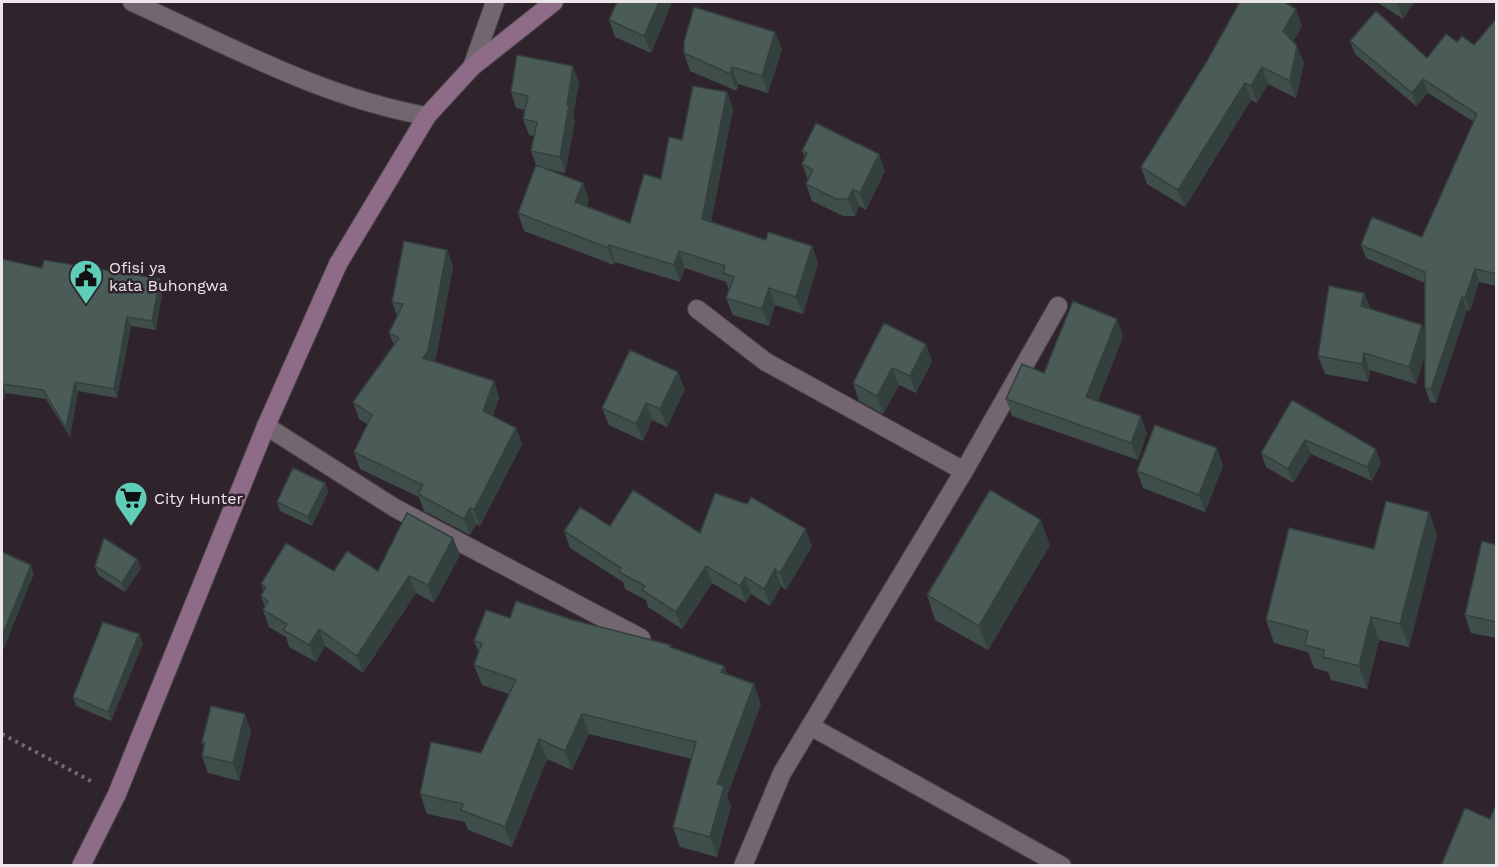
<svg xmlns="http://www.w3.org/2000/svg" width="1498" height="867" font-family="'Work Sans',sans-serif">
<style>
.lines{fill:none;stroke-linecap:round;stroke-linejoin:round}
.street-casing{stroke:#4a4148;stroke-width:20}
.secondary-casing{stroke:#4a4148;stroke-width:20}
.path{stroke:#746a71;stroke-width:4;stroke-dasharray:3 4.5;stroke-linecap:butt}
.street{stroke:#72666f;stroke-width:18}
.secondary{stroke:#8e6c87;stroke-width:18}
.wall{fill:#404e4b}
.shaded-wall{fill:#34403d}
.building{fill:#4b5b57;stroke:#34403d;stroke-width:1.5}
.labels{text-anchor:middle;stroke-width:5;stroke-linejoin:round;paint-order:stroke}
.poi-label{font-size:16px;fill:#ece5ea;stroke:#2f242c;text-anchor:start}
</style>
<rect width="100%" height="100%" fill="#2f242c"/>
<g class="lines">
<g class="street-casing">
<path id="street" d="M132,2C228,45 323,98 427,116
M472,67L495,2
M697,309L766,362L964,471
M266,426L395,508L641,638
M810,726L1062,866
M743,866L782,773L964,471L1058,306"/>
</g>
<g class="secondary-casing">
<path id="secondary" d="M81,866L117,794L266,426L338,264L427,116L472,67L554,2"/>
</g>
<path class="path" d="M2,734L91,781"/>
<use href="#street" class="street"/>
<use href="#secondary" class="secondary"/>
</g>
<path class="wall" d="M672,2L651,53L615,37L609,20Z
M1377,2H1414L1403,19Z
M1497,18V286L1479,282L1470,311L1467,310L1436,403L1430,402L1425,388V353L1416,384L1370,370L1368,382L1325,374L1318,356L1364,293L1370,308L1425,333V283L1366,258L1361,245L1422,237L1474,122L1428,93L1416,106L1355,54L1350,41L1427,58L1457,42L1474,45Z
M1302,26L1293,42L1304,63L1296,98L1268,84L1257,103L1251,100L1185,207L1147,184L1141,167Z
M782,49L768,93L738,84L737,91L690,71L684,53Z
M579,82L573,117L575,121L565,173L544,168L589,200L586,207L630,223L661,179L682,140L727,92L733,109L711,222L766,240L812,246L818,263L803,314L775,305L769,326L733,315L726,298L729,290L726,282L685,268L680,282L615,262L614,265L524,231L518,213L536,165L531,151L534,136L529,135L523,119L525,110L516,108L511,92Z
M802,151L885,171L866,210L859,206L855,216H843L812,201L806,184L808,180L802,164L805,158Z
M447,250L453,266L435,362L494,381L499,398L493,416L516,428L522,444L480,526L476,524L470,535L424,511L419,497L360,469L354,452L367,424L359,419L353,402L394,345L389,333L397,316L392,302Z
M2,259L42,268L163,288L156,330L131,326L117,398L78,391L70,437L46,399L6,393L2,403Z
M884,323L932,361L916,393L899,385L883,414L859,401L853,383Z
M1123,336L1098,401L1147,433L1138,460L1012,416L1006,399L1044,373Z
M685,389L667,427L652,420L643,441L609,425L602,408Z
M1292,400L1381,463L1372,481L1311,454L1293,483L1266,467L1261,453Z
M1223,466L1205,512L1143,488L1137,471Z
M325,483L328,492L312,526L280,511L277,502Z
M1429,512L1437,535L1409,647L1379,640L1367,689L1331,680L1328,672L1314,668L1308,652L1274,643L1266,620L1374,549Z
M564,531L700,533L812,546L786,590L781,586L770,606L751,594L746,603L712,583L682,629L648,607L646,600L625,589L623,582L570,548Z
M453,538L460,555L434,603L416,593L363,673L325,646L316,662L289,647L286,637L269,627L263,610L265,607L261,596L264,591L261,584L334,571H378Z
M1050,545L988,650L935,620L927,595Z
M1497,545V638L1471,633L1465,615Z
M137,559L141,568L125,592L98,575L95,566Z
M510,618L573,620L672,648L724,666L727,674L761,704L727,796L731,806L717,857L680,847L673,827L692,759L589,734L572,770L547,759L512,847L468,830L465,822L427,814L420,794L481,753L509,694L482,685L474,665L479,653L474,641Z
M143,643L111,721L76,706L73,697Z
M251,731L239,781L208,773L202,756L204,748L202,742Z"/>
<path class="shaded-wall" d="M659,2H672L651,53L644,36Z
M1397,2H1414L1403,19Z
M1296,9L1302,26L1289,48L1283,31Z
M775,32L782,49L768,93L762,76Z
M1297,46L1304,63L1296,98L1290,81Z
M573,66L579,82L573,117L575,121L565,173L560,157Z
M732,67L738,84L737,91L730,74Z
M1262,67L1268,84L1257,103L1251,86Z
M1423,79L1428,93L1416,106L1412,93Z
M1245,83L1251,100L1185,207L1178,190Z
M727,92L733,109L708,237L702,219Z
M879,154L885,171L866,210L860,193Z
M583,183L589,200L581,220L575,202Z
M853,189L859,206L855,216L848,199Z
M609,245L615,262L614,265L608,248Z
M812,246L818,263L803,314L796,297Z
M447,250L453,266L434,367L423,358Z
M679,251L685,268L680,282L674,265Z
M1475,269L1479,282L1470,311L1465,298Z
M160,279L163,288L156,330L152,321Z
M769,288L775,305L769,326L762,309Z
M1364,293L1370,310L1361,306Z
M1462,297L1467,310L1436,403L1431,389Z
M127,317L131,326L117,398L114,389Z
M1117,319L1123,336L1093,414L1086,397Z
M1422,325L1429,342L1416,384L1409,367Z
M926,344L932,361L916,393L910,376Z
M1364,353L1370,370L1368,382L1362,364Z
M892,368L899,385L883,414L877,396Z
M678,372L685,389L667,427L660,409Z
M494,381L499,398L489,427L483,411Z
M75,382L78,391L70,437L66,428Z
M3,384L6,393L2,403V386Z
M646,403L652,420L643,441L636,424Z
M1141,416L1147,433L1138,460L1131,443Z
M516,428L522,444L480,526L474,510Z
M1305,440L1311,454L1293,483L1288,469Z
M1217,448L1223,466L1205,512L1199,495Z
M1376,449L1381,463L1372,481L1367,467Z
M325,483L328,492L312,526L308,517Z
M470,508L476,524L470,535L464,519Z
M1429,512L1437,535L1409,647L1400,624Z
M1041,520L1050,545L988,650L979,626Z
M806,529L812,546L786,590L780,573Z
M453,538L460,555L434,603L428,585Z
M137,559L141,568L125,592L122,583Z
M31,565L34,574L2,653V636Z
M706,566L712,583L682,629L676,612Z
M775,569L781,586L770,606L764,589Z
M409,576L416,593L363,673L357,656Z
M745,577L751,594L746,603L740,586Z
M1371,617L1379,640L1367,689L1359,666Z
M319,629L325,646L316,662L309,645Z
M139,634L143,643L111,721L108,712Z
M724,666L731,686L721,672Z
M754,684L761,704L727,796L731,806L717,857L710,837L717,784Z
M245,714L251,731L239,781L233,763Z
M582,714L589,734L572,770L565,751Z
M539,739L547,759L512,847L505,827Z"/>
<path class="building" d="M617,2H659L644,36L609,20Z
M1240,2H1284L1296,9L1283,31L1297,46L1290,81L1262,67L1251,86L1245,83L1178,190L1141,167L1207,61Z
M694,7L775,32L762,76L732,67L730,74L684,53V42Z
M1376,11L1427,58L1446,34L1457,42L1462,36L1474,45L1497,18V274L1475,269L1465,298L1462,297L1431,389L1425,388V272L1361,245L1372,217L1422,237L1477,114L1423,79L1412,93L1350,41Z
M517,55L573,66L567,105H569L560,157L531,151L537,122L523,119L528,96L511,92Z
M693,86L727,92L702,219L766,240L768,232L812,246L796,297L769,288L762,309L726,298L734,277L723,273L725,266L679,251L674,265L609,245L608,248L518,213L536,165L583,183L575,202L630,223L644,174L661,179L669,137L682,140Z
M816,123L879,154L860,193L853,189L848,199H836L806,184L813,170L802,164L807,153L802,151Z
M404,241L447,250L428,351L423,358L494,381L483,411L516,428L474,510L470,508L464,519L418,494L423,485L354,452L372,415L353,402L399,338L389,333L403,304L392,302Z
M2,259L42,268L44,260L160,279L152,321L127,317L114,389L75,382L66,428L43,390L3,384L2,386Z
M1329,286L1364,293L1361,306L1422,325L1409,367L1364,353L1362,364L1318,356Z
M1073,301L1117,319L1086,397L1141,416L1131,443L1006,399L1022,364L1044,373Z
M884,323L926,344L910,376L892,368L877,396L853,383Z
M630,350L678,372L660,409L646,403L636,424L602,408Z
M1292,400L1376,449L1367,467L1305,440L1288,469L1261,453Z
M1155,425L1217,448L1199,495L1137,471Z
M293,468L325,483L308,517L277,502Z
M633,490L700,533L715,493L747,504L751,497L806,529L780,573L775,569L764,589L745,577L740,586L706,566L676,612L642,590L645,586L619,572L621,568L564,531L580,507L610,526Z
M990,490L1041,520L979,626L927,595Z
M1386,501L1429,512L1400,624L1371,617L1359,666L1323,657L1324,650L1305,645L1308,631L1266,620L1289,528L1374,549Z
M407,513L453,538L428,585L409,576L357,656L319,629L309,645L283,630L287,624L263,610L268,601L261,596L266,587L261,584L286,543L334,571L347,551L378,571Z
M104,538L137,559L122,583L95,566Z
M1482,541L1497,545V622L1465,615Z
M2,552L31,565L2,636Z
M516,601L573,620L671,645L670,647L724,666L721,672L754,684L717,784L724,786L710,837L673,827L696,742L582,714L565,751L539,739L505,827L461,810L463,804L420,794L431,742L481,753L516,680L474,665L482,643L474,641L486,610L510,618Z
M103,622L139,634L108,712L73,697Z
M211,706L245,714L233,763L202,756L205,743L202,742Z
M1497,802V866H1441L1465,808L1490,819Z"/>
<defs>
<g id="civic-pin" transform="scale(1.725)"><path d="M0 17L-7.5 6A9.5 9.5 0 1 1 7.5 6Z" fill="#5eceb8" stroke="#2f242c"/><path d="M-.6-6.5H3V-4.5H.6V-3L4-1V1h2V6H-6V1h2V-1L-.6-3ZM-1.2 2.5V6h2.4V2.5Z" fill="#111"/></g>
<g id="supermarket-pin" transform="scale(1.725)"><path d="M0 17L-7.5 6A9.5 9.5 0 1 1 7.5 6Z" fill="#5eceb8" stroke="#2f242c"/><path d="M-6-5.5h2.5l.6 2H6L4.5 2H-2.5L-4.4-4H-6ZM-1.5 3.2a1.3 1.3 0 1 0 .1 0ZM3 3.2a1.3 1.3 0 1 0 .1 0Z" fill="#111"/></g>
</defs>
<g fill-rule="evenodd">
<use href="#civic-pin" x="86" y="276"/>
<use href="#supermarket-pin" x="131" y="498"/>
</g>
<g class="labels">
<g class="poi-label">
<text x="109" y="273">Ofisi ya<tspan x="109" dy="18">kata Buhongwa</tspan></text>
<text x="154" y="504">City Hunter</text>
</g>
</g>
<rect width="1498" height="867" fill="none" stroke="#ece5ea" stroke-width="6"/>
</svg>
